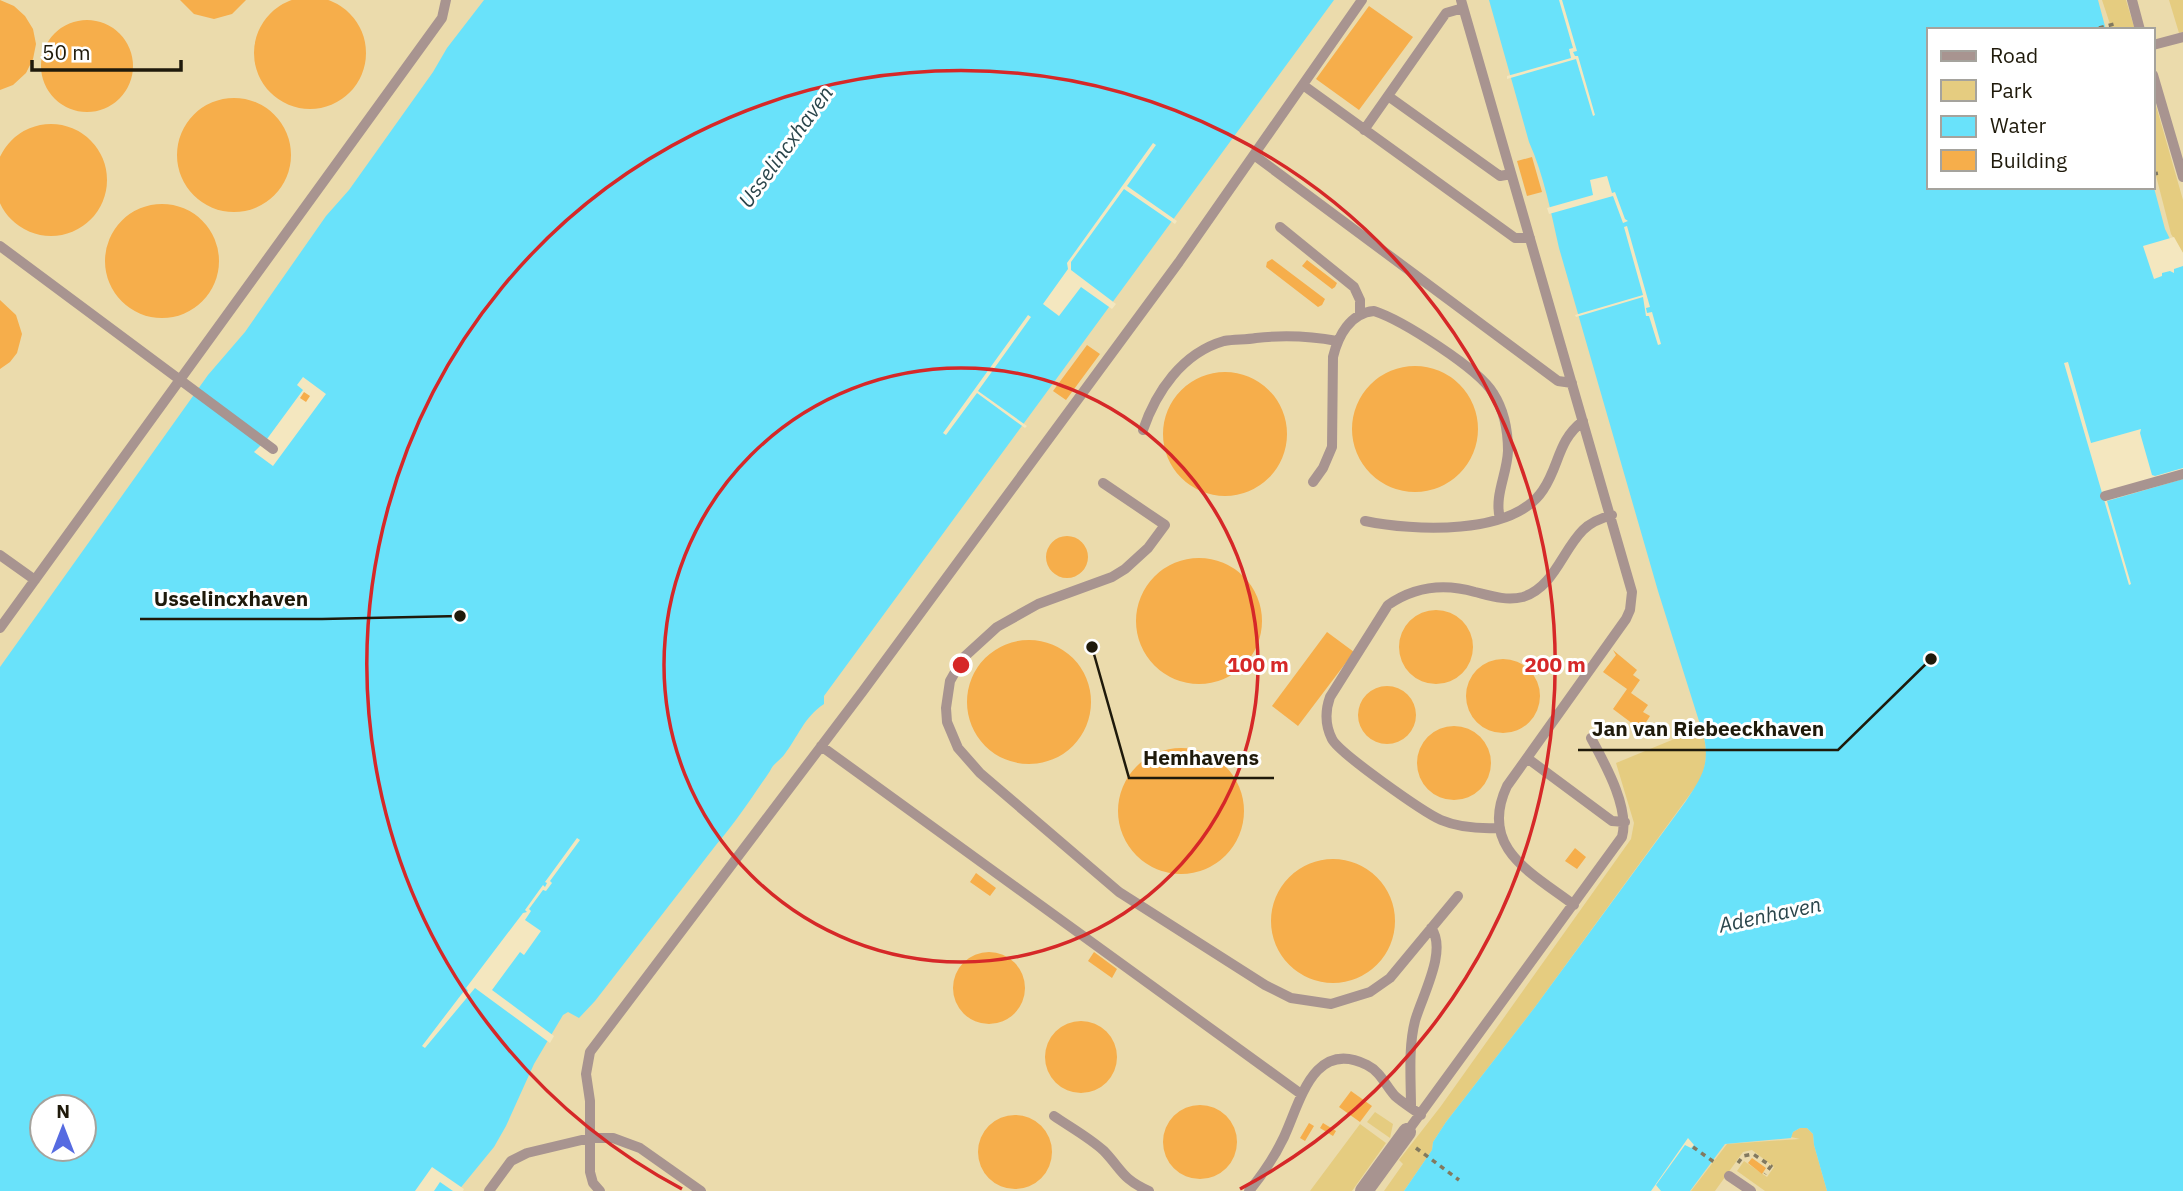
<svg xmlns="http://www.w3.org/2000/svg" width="2183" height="1191" font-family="'IBM Plex Sans',sans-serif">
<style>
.built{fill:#ebdbac;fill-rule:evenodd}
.green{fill:#e5cc80}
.water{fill:#69e2fa;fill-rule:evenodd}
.pier{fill:#f4e7bf}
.building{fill:#f6ae4b}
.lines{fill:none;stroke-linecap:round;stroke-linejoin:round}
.path{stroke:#82795f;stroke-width:3.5;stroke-dasharray:5 5;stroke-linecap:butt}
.service{stroke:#a89490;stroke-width:10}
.minor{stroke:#a89490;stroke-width:18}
.ring{fill:none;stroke:#d62828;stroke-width:3.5}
.labels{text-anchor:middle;stroke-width:6;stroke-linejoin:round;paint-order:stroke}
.water-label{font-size:21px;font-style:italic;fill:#2a454b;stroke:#fff}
.centre{fill:#d62828;stroke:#fff;stroke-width:3.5}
.ring-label{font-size:21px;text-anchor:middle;font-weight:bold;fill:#d62828;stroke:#fff;stroke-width:6;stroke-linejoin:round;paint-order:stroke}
.leader{fill:none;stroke:#1f1a0b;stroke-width:2.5}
.callout-dot{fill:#1f1a0b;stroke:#fff;stroke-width:2.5}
.callout-label{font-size:21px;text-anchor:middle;font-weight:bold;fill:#1f1a0b;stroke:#fff;stroke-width:6;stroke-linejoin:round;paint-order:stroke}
</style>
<rect width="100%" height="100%" fill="#f4e7bf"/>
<path class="built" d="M0,0H2183V1191H0ZM1929,30H2153V187H1929ZM42,1107H84V1149H42Z"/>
<path class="green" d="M2102,0H2126L2135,30H2112Z
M2169,0H2183V32L2179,33Z
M2153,95L2183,200V253L2171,234L2153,164Z
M1701,728C1708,747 1708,764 1699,782L1535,1007L1446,1122L1433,1142L1432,1150L1404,1191H1384L1403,1164L1399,1160L1441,1106L1631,839L1634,823L1616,763Z
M1375,1112L1393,1124L1390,1138L1367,1122Z
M1360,1124L1386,1143L1352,1191H1310Z
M1800,1128H1807L1813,1134L1814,1145L1827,1191H1765L1737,1171L1744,1161L1767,1177L1774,1167L1752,1150L1743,1152L1715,1191H1691L1727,1144L1800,1139L1791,1137L1793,1132Z"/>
<path class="water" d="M484,0H1334L824,696V704C804,717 798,737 784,755C780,760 773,764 770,771C753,796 736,822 716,845L595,1001L579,1018L568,1012L563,1015L534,1064L506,1126L494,1147L458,1191H0V667L208,375L245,332L326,216L349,190L433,72L447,48ZM42,1107H84V1149H42Z
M1489,0H2098L2106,30H1929V187H2153V184L2165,229L2183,265V1191H1827L1814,1145L1813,1134L1807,1128H1800L1793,1132L1791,1138L1725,1144L1690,1191H1404L1432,1150L1433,1142L1446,1122L1535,1007L1686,801C1701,778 1710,766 1704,737L1658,591L1559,248C1551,212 1544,176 1529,142Z"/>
<path class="pier" d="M1559,0H1562L1577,51L1573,52L1575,56H1578L1595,115L1593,116L1576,59L1507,79V76L1571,58L1569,49L1573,48Z
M1153,143L1156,145L1127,186L1177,221L1175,224L1124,189L1071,262V270L1116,304L1112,309L1081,287L1059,316L1043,304L1068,269L1067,263Z
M1607,176L1612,193L1615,192L1625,219L1628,221L1623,223L1613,196L1549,214L1547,208L1593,195L1590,180Z
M1627,226L1650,307L1646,308L1647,313L1652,312L1661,344L1658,345L1649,316H1646L1643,297L1576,317L1575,315L1643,295L1624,227Z
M2174,237L2183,253V266L2174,269V273L2170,271L2162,273V276L2154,279L2143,246Z
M1028,315L1031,317L978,391L1027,426L1025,428L977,393L946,435L943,433Z
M2068,362L2091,443L2141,429L2140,433L2152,475L2155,476L2183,468V479L2107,501L2131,584L2129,585L2064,363Z
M303,377L326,394L273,466L254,452L267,439L303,390L297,385Z
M577,838L580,840L550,881L552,883L546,891L543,890L529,909L531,911L525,920L541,931L524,955L520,952L492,990L554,1036L550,1043L475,988L425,1048L422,1046L464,991L466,993L468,991L466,988L523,913L527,912L525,910L543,885L545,887L547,883L545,882Z
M1688,1138L1694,1145L1691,1148L1685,1145L1656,1185L1661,1191H1651Z
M432,1167L464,1189L463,1191H453L440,1182L434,1191H415Z"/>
<path class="building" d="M254 53a56 56 0 1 1 112 0a56 56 0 1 1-112 0Z
M0,0L14,6L25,16L33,29L36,44L33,59L26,73L13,85L0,90Z
M180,0H246L232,14L214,19L194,14Z
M1369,6L1413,37L1359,110L1316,79Z
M41 66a46 46 0 1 1 92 0a46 46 0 1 1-92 0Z
M177 155a57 57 0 1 1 114 0a57 57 0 1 1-114 0Z
M-5 180a56 56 0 1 1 112 0a56 56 0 1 1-112 0Z
M1532,157L1542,192L1527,196L1517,161Z
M105 261a57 57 0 1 1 114 0a57 57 0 1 1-114 0Z
M1272,259L1325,299L1322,305L1318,307L1266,267L1267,262Z
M1307,260L1337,283L1335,287L1332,289L1302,266Z
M0,300L16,315L22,334L17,353L10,362L0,369Z
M1087,345L1100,354L1066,400L1053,391Z
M1352 429a63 63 0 1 1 126 0a63 63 0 1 1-126 0Z
M1163 434a62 62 0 1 1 124 0a62 62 0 1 1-124 0Z
M304,392L310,396L306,402L300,398Z
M1046 557a21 21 0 1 1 42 0a21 21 0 1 1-42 0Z
M1136 621a63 63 0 1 1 126 0a63 63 0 1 1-126 0Z
M1399 647a37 37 0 1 1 74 0a37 37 0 1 1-74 0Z
M1327,632L1354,652L1298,726L1272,706Z
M967 702a62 62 0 1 1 124 0a62 62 0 1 1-124 0Z
M1613,650L1637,670L1633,675L1640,680L1631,693L1648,705L1643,712L1650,716L1641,730L1613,709L1627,689L1603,672L1616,655Z
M1466 696a37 37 0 1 1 74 0a37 37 0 1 1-74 0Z
M1358 715a29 29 0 1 1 58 0a29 29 0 1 1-58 0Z
M1417 763a37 37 0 1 1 74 0a37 37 0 1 1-74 0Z
M1118 811a63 63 0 1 1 126 0a63 63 0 1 1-126 0Z
M1575,848L1586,857L1577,869L1565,861Z
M1271 921a62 62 0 1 1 124 0a62 62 0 1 1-124 0Z
M976,873L996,888L990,896L970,882Z
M953 988a36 36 0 1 1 72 0a36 36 0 1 1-72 0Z
M1094,952L1117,969L1112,978L1088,961Z
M1045 1057a36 36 0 1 1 72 0a36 36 0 1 1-72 0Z
M1351,1091L1372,1106L1360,1122L1339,1107Z
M1163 1142a37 37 0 1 1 74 0a37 37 0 1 1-74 0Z
M978 1152a37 37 0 1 1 74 0a37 37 0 1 1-74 0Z
M1309,1123L1314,1126L1305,1141L1300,1138Z
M1323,1123L1336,1131L1333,1136L1320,1128Z
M1752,1158L1766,1168L1762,1174L1748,1163Z"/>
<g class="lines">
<path class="path" d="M2099,28L2118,23
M2153,174L2159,173
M1693,1147L1714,1162
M1416,1148L1459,1180
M1738,1163L1743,1156L1753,1154L1771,1166L1765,1174"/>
<path class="service" d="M1461,0L1632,592L1630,610L1626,619L1507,786C1478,848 1532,873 1574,905
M2132,0L2140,30
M2153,45L2183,37
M2153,75L2183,177
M1303,85L1515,238H1530
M1388,96L1500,176L1511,174
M1364,130L1446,13L1463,8
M1254,155L1558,381L1572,383
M1280,227L1354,287L1360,300V314
M0,246L273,449
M1143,430C1156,392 1182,353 1224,341C1235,339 1245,340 1256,338C1284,335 1310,336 1337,341
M1313,482L1323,468L1332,447L1333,357C1338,336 1350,313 1374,311C1402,320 1479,369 1493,393C1504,410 1508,431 1508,451C1507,475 1494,495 1500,519
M1103,483L1165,525L1148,548L1125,569L1112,577L1038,604L997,627L963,658L950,681L946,708L947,722L958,748L980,773L1119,892L1265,985L1291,998L1331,1004L1370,992L1390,978L1458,896
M2105,496L2183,474
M1365,521C1413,531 1513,536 1543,490C1560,465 1557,441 1583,421
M0,555L35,580
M0,628L442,18L446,0
M821,746L1301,1094
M1527,758L1612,821L1625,822
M1500,828C1479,829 1460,828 1441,820C1423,812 1339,753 1332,739C1325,725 1325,711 1330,697L1388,605C1414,587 1444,583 1475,592C1491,596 1506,601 1523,597C1554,587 1562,551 1583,530C1591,522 1601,518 1612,515
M1411,1108C1411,1080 1408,1048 1415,1021C1422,996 1448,950 1431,928
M1054,1116C1070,1127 1090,1138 1104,1151C1122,1170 1122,1179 1149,1191
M1407,1132L1622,837C1630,808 1605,764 1591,738
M1729,1176L1751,1191
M489,1191L511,1161L527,1153L590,1138H613L640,1148L701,1191
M600,1191L593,1183L590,1172V1101L586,1074L590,1052L863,691L1179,262L1362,0
M1249,1191C1263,1174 1275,1156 1284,1137C1300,1103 1313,1038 1367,1065C1381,1072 1385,1085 1395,1096C1403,1103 1413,1109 1421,1115"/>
<path class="minor" d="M1364,1191L1407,1132"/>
</g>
<g class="ring">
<circle cx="961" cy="665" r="297"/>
<path d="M682 1189A594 594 0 1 1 1240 1189"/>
</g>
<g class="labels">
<g class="water-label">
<text transform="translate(786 147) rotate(-54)" y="7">Usselincxhaven</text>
<text transform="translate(1770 915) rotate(-12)" y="7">Adenhaven</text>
</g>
</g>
<circle cx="961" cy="665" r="10" class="centre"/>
<g class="ring-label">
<text x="1258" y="672">100 m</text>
<text x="1555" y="672">200 m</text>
</g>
<path class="leader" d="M460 616L322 619H140M1931 659L1838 750H1578M1092 647L1129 778H1274"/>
<g class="callout-dot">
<circle cx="460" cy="616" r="7"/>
<circle cx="1931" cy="659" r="7"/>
<circle cx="1092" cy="647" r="7"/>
</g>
<g class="callout-label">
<text x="231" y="606">Usselincxhaven</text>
<text x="1708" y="736">Jan van Riebeeckhaven</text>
<text x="1201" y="765">Hemhavens</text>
</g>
<rect x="1927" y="28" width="228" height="161" fill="#ffffff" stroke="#a5a39d" stroke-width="2"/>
<rect x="1941" y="51" width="35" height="10" fill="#a89490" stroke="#a5a39d" stroke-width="2"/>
<text x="1990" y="63" font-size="21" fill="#1f1a0b">Road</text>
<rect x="1941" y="80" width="35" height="21" fill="#e5cc80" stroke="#a5a39d" stroke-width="2"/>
<text x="1990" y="98" font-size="21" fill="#1f1a0b">Park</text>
<rect x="1941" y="116" width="35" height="21" fill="#69e2fa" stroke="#a5a39d" stroke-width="2"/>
<text x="1990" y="133" font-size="21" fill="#1f1a0b">Water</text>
<rect x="1941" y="150" width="35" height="21" fill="#f6ae4b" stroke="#a5a39d" stroke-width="2"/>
<text x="1990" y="168" font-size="21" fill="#1f1a0b">Building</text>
<g transform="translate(63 1128)"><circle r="33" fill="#ffffff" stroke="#a5a39d" stroke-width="2"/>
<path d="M0-5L12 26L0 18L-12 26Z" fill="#566be1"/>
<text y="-10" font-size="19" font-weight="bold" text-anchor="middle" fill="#1f1a0b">N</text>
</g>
<path d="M32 60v10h149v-10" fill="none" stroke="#1f1a0b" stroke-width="3.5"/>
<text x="42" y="60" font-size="21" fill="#1f1a0b" stroke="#ffffff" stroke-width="5" paint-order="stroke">50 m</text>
</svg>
